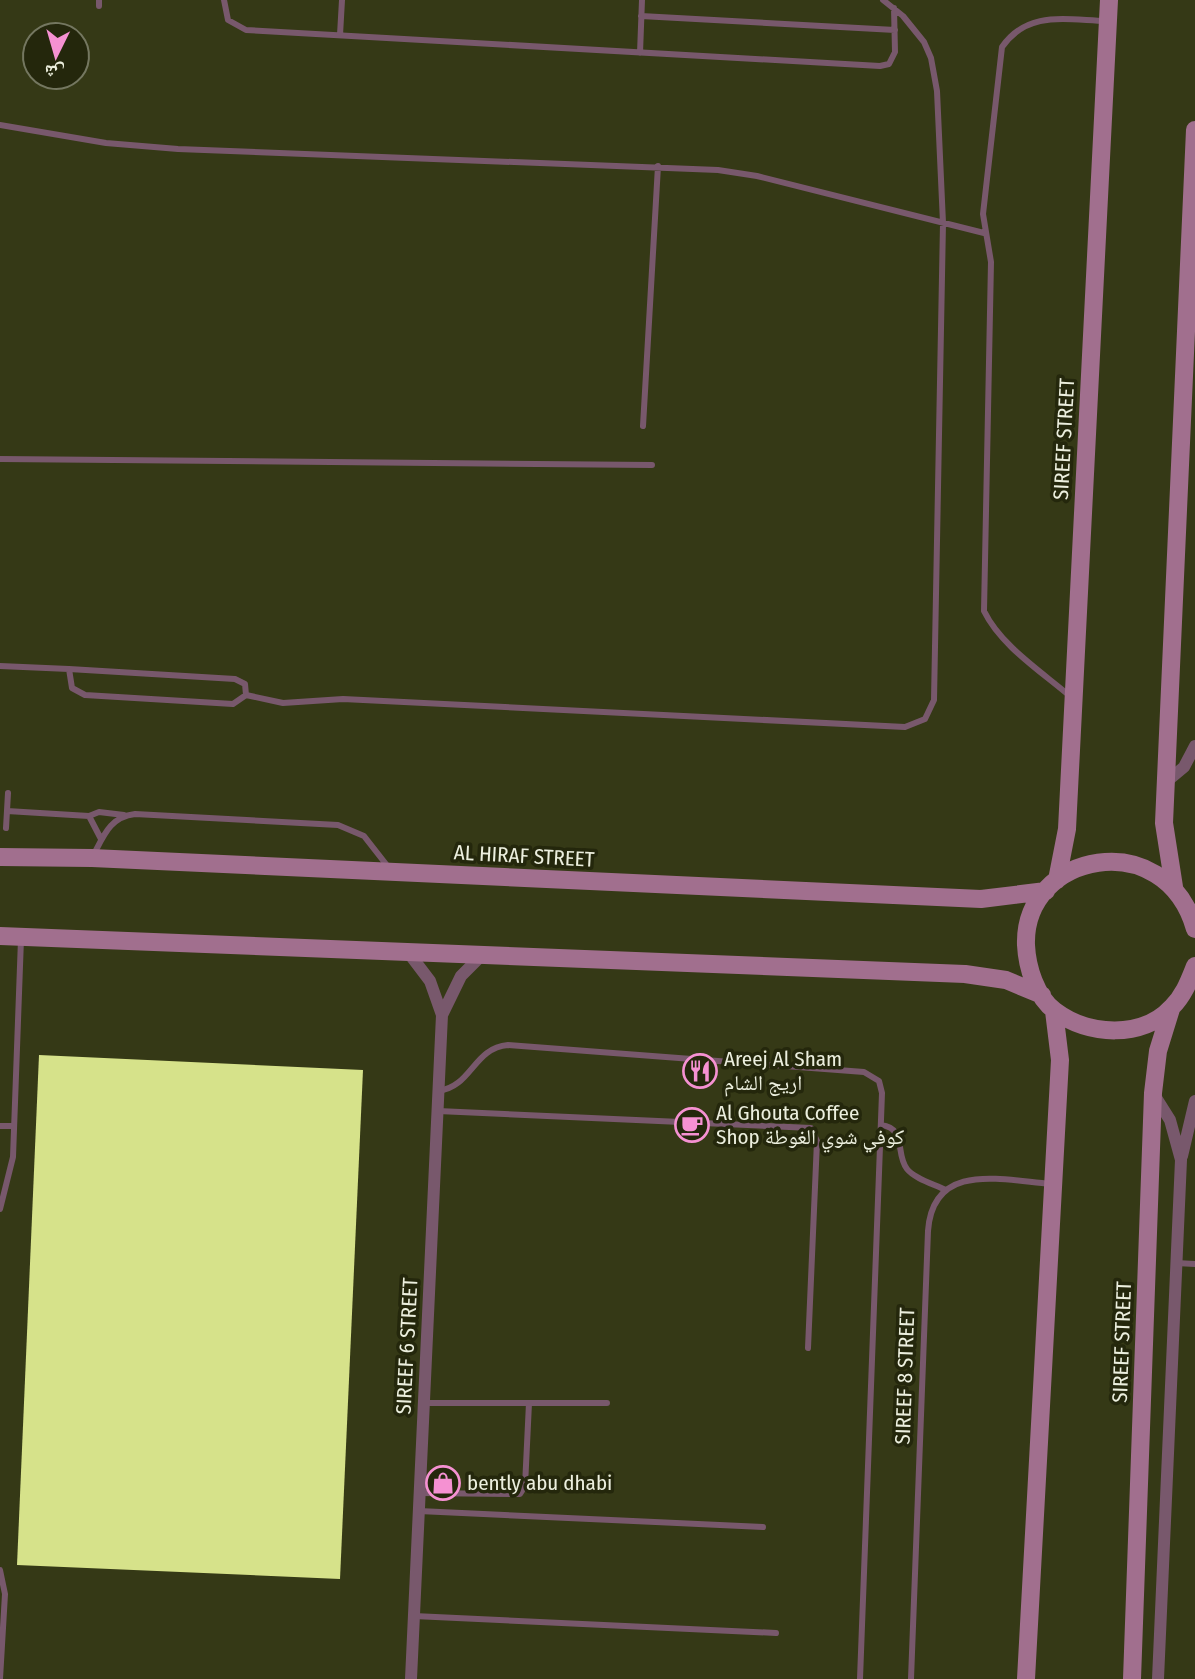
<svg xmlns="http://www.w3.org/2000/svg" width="1195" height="1679" font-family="'Fira Sans Condensed','Noto Naskh Arabic',sans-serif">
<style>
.built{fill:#353916;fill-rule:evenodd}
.building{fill:#d6e28a}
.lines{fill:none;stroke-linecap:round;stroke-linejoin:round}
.lane{stroke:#78586c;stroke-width:6}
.street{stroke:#78586c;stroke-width:12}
.secondary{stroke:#a16f8e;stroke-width:18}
.labels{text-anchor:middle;stroke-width:7;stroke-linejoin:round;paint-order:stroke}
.street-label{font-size:21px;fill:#ecefde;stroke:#24270c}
.poi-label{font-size:21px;fill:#ecefde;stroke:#24270c;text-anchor:start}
</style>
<rect width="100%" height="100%" fill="#2e3116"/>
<path class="built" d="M0,0H1195V1679H0ZM35,35H77V77H35Z"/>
<path class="building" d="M39,1055L363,1070L340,1579L17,1565Z"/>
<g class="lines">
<path class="lane" d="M224,0L228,20L246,30L880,66L889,64L895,52L894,8
M99,6V0
M641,16L895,30
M340,35L342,0
M640,53L642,0
M0,125L106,143L178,149L718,170L757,176L984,233
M643,426L658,166
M0,459L652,465
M0,666L69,669
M69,669L235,679L245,684L246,695L233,704L85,695L72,688Z
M246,695L283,703L343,699L905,727L925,719L934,700L943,223L937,91L931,58L924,42L903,16L883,0
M1071,697C1042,672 1001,646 984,611L991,262L983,214L1002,47C1028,10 1066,20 1106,21
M7,811L89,816L99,812L124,815
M89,816L101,839
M6,828L8,793
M93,856C104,835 110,817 135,814L338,825L364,836L389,868
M438,1091C472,1087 473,1048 508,1045L864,1072L879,1081L882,1093L860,1679
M438,1111L811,1128L817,1141L808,1348
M881,1125C907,1128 895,1154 907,1169C915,1179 934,1184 946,1190
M0,1126H14
M0,1209L13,1157L21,939
M1176,1263L1195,1264
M424,1403H607
M420,1493L520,1494L525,1486L529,1403
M419,1511L763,1527
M0,1570L5,1594L0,1679
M414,1616L776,1633
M911,1679L928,1231C933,1161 1002,1180 1050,1184"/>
<path class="street" d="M1166,782L1184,767L1195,746
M408,952L430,981L442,1015L411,1679
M442,1015L461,976L482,955
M1153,1093L1170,1120L1181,1160L1158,1679
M1182,1156L1195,1101"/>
<path class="secondary" d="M0,857L92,858L981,899L1046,891
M1057,880L1067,829L1109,0
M1174,887L1164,823L1195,130
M1195,929C1165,824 1023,852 1026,945C1027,967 1036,997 1055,1011C1088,1036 1143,1039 1172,1007C1184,995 1189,981 1195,966
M0,936L965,974L1006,980L1042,995
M1026,1679L1060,1060L1054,1011
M1132,1679L1153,1093L1158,1051L1171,1009"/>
</g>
<defs>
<g id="restaurant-ring" transform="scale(1.75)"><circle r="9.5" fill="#24270c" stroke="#f591d2" stroke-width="1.5"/><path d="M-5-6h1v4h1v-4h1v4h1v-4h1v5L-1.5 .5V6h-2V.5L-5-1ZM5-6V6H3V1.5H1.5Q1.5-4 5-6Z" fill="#f591d2"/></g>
<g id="cafe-ring" transform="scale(1.75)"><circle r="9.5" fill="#24270c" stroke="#f591d2" stroke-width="1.5"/><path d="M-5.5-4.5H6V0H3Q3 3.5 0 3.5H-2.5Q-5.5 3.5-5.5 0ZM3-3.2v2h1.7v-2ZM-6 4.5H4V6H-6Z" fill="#f591d2"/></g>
<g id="shop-ring" transform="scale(1.75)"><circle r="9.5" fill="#24270c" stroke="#f591d2" stroke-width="1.5"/><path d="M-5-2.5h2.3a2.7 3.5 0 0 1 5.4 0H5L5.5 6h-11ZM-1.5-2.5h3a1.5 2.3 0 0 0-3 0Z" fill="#f591d2"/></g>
</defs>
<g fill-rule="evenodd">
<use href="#restaurant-ring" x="700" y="1071"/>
<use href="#cafe-ring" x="692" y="1125"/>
<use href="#shop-ring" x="443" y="1483"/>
</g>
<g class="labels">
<g class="street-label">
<text transform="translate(1064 439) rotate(-87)" y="7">SIREEF STREET</text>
<text transform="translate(524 856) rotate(3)" y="7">AL HIRAF STREET</text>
<text transform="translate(1122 1342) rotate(-88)" y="7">SIREEF STREET</text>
<text transform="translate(407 1346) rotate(-87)" y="7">SIREEF 6 STREET</text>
<text transform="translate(905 1376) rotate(-88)" y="7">SIREEF 8 STREET</text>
</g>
<g class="poi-label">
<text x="724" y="1066">Areej Al Sham<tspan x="724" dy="24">اريج الشام</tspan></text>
<text x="716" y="1120">Al Ghouta Coffee<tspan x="716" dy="24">Shop كوفي شوي الغوطة</tspan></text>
<text x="467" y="1490">bently abu dhabi</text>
</g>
</g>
<g transform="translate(56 56) rotate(185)"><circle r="33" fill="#24270c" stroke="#747760" stroke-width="2"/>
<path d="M0-5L12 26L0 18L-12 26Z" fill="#f591d2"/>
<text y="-10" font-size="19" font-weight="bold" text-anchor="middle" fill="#ecefde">ش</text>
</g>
</svg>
